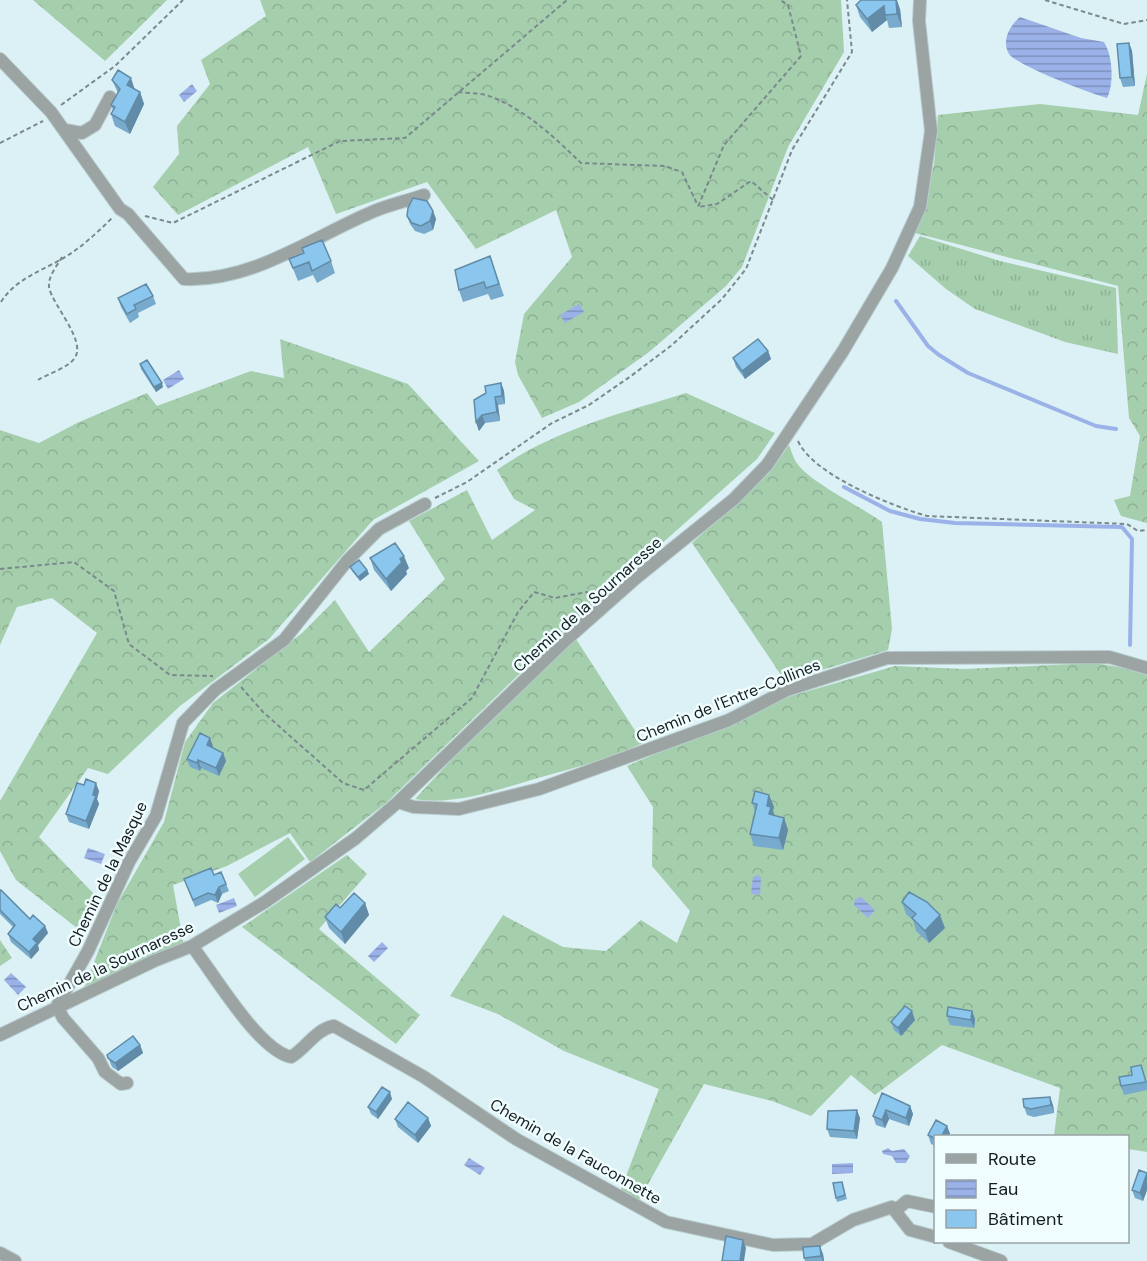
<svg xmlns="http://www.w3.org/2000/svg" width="1147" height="1261" font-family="'DM Sans',sans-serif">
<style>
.grass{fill:url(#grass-tufts)}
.forest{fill:url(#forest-crowns)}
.park{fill:#a5cead}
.water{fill:url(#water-rules)}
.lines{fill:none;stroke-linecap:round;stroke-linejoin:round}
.stream{stroke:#9bb2e9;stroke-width:4}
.minor-casing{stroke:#b7cbce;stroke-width:14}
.path{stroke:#7a8a8c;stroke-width:2;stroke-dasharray:4.5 3;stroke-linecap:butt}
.minor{stroke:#9ba4a2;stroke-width:12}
.wall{fill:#7ac}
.shaded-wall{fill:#618ba6}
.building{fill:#8ac6ed;stroke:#618ba6;stroke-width:1.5}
.labels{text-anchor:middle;stroke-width:5;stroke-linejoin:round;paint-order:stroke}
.street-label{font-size:16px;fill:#151d1e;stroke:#f0fdff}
</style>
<defs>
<pattern id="grass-tufts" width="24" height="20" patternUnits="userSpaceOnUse" patternTransform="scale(1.5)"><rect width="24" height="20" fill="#a5cead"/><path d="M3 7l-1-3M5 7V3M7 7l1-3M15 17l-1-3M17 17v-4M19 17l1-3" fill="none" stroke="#8db094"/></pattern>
<pattern id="forest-crowns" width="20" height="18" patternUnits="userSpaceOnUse" patternTransform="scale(1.5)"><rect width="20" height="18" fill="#a5cead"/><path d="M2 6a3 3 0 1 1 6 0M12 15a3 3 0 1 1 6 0" fill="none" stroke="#8db094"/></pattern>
<pattern id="water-rules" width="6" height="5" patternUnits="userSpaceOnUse" patternTransform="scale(1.5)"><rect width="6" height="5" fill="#9bb2e9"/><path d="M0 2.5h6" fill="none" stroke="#7d90bc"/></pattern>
</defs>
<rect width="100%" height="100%" fill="#dbf1f5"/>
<path class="grass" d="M920,236L1000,261L1116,288L1118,354L1065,342L975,309L946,289L908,256Z"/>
<path class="forest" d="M33,0H167L105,61Z
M260,0H841L844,52L788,147L742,267L726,286L649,352L579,402L542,418L518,375L515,362L524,314L572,257L556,210L476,249L427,182L336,214L308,147L178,215L153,187L179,154L177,126L210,84L201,60L266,16Z
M1147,74V523L1121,516L1114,500L1130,496L1140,436L1129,418L1118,286L915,233L934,165L938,115L1040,104L1138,115Z
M280,339L408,384L479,461L373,520L269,639L180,706L108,774L88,768L39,837L95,895L82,932L16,880L0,851V801L97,633L52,598L17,607L0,645V430L39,443L77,423L147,393L157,406L251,371L284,378Z
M686,393L775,433L757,459L570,625L386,803L310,862L290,833L227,866L173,885L184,946L83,990L117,904L164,822L185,742L213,703L302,633L335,600L369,652L445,579L409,521L467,490L492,540L535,510L514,499L497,470C553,430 622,413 686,393Z
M789,445C791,450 793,457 796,462C810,483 859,505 882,522L892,629L888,650L785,681L692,543L769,473Z
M576,639L643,743C610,759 574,768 538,778C499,789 457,806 415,799L453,758Z
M1095,663L1147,672V1152L1128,1149V1136H1054L1060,1088L942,1045L875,1095L851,1075L811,1116L772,1101L704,1084L638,1202L620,1192L659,1089L564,1051L498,1014L450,996L503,915L563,947L606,951L641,920L677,943L690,911L652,866L653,807L627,766L791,696L895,666L965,669Z
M347,855L367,874L319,929L420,1015L396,1044L242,927Z
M0,940L12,958L0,966Z"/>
<path class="park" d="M288,837L305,859L255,897L238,874Z"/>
<path class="water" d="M1020,17L1081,38L1104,42C1113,56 1114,84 1107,98C1091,94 1016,65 1009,54C1001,41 1010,25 1020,17Z
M192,84L197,91L184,102L179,95Z
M579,304L584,312L565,323L560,315Z
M179,370L184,379L168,389L163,380Z
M88,848L105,854L101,864L84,858Z
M758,875L761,878L760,895L751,894L753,877Z
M861,897L875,910L868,918L854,905L855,899Z
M234,898L237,906L219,913L216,905Z
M382,942L388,948L374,962L368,956Z
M11,973L26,987L18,995L4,980Z
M888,1148L892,1151L904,1149L910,1156L906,1163H896L892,1156L883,1154L882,1151Z
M469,1158L485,1168L480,1175L464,1165Z
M853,1163V1173L832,1174V1164Z"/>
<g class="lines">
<path class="stream" d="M896,301L928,346L939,355L968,373L1096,426L1116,429
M844,487L890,511L920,519L955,523L1122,527L1132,539L1130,645"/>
<g class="minor-casing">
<path id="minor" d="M0,59L51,112L120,209L128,214L184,279C252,282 311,238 372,212C388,205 407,201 424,195
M65,130L82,133L95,125L110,97
M398,802L414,807L459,809L539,789L729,720L787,690L887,658L1109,657L1147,668
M192,946C214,974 258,1050 291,1057C306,1048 316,1029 334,1026L424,1077L516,1139L666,1222L773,1245L812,1244L853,1220L892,1207L910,1230L936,1237
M0,1035L154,961L192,946L265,902L356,838L398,802L566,640L636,578L734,499L767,465L843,351L892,268L920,207L931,131L919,21L920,0
M127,1083L121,1084L105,1072L98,1058L63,1018L57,1006L88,951L129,862L156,816L183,723L215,690L284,640L347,561L379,529L425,504
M896,1210L907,1201L936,1207
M949,1242L1001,1261
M0,1253L15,1261"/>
</g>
<path class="path" d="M1045,0L1124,24L1147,20
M458,92C467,93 478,93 486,95C523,107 554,137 581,163L664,166L682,172L698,206
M61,105L115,66L183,0
M0,143L43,121
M773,200L751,181L717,204L698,207L724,145L801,56L788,5L780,0
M145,216L173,223L340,141L405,138L567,0
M1,302C17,276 49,269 73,252C87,242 100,230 112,218
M38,380C48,374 67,368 74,359C88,342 52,305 49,287C48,276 57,266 62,257
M798,441C813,475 892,506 927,516L1127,524L1138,531L1147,530
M435,498L467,482L552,423L589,405L631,376L672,345L722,299L746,269L792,150L852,52L847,0
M0,569L74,562L114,591L129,644L170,675L213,676
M241,687L263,712L343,783L364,790L472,698L518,612L534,592L555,598L587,592L596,598"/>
<use href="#minor" class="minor"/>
</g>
<path class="wall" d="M856,5L900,9L902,27L889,28L887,20L872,32L860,17Z
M1129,43L1132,51L1135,86L1123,87L1120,78Z
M112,80L140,92L144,104L130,134L115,126L111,114L113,110L111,105L118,93Z
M433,211L436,219L433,230L424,234L415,231L410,224L407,216Z
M490,256L504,296L491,300L488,294L463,302L459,290Z
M289,259L331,261L335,273L317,283L313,275L298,281Z
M153,296L156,304L138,313L139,317L130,323L121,307L118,298Z
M768,351L771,359L745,379L736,367L733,358Z
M140,364L163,387L156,392L141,369Z
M501,383L504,391L505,404L498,405L500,421L485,423L479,431L476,422Z
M370,558L409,568L406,571L407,574L391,591L374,570Z
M350,567L367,570L369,574L360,581L352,571Z
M213,746L212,748L223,753L226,761L219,776L201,768L200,771L190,767L187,759Z
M99,791L97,799L99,804L89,829L69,822L66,814Z
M769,795L774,807L773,811L774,816L784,818L788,830L783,850L754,846L750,834L755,811L752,803Z
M221,872L229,891L222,894L218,903L211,900L195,907L184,879L214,875Z
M0,890L30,919L45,926L48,933L38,945L39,950L31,959L11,942L8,934L13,927L0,914Z
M902,902L945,928L929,943L916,931L913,920L906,914Z
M365,903L369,915L345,944L329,928L325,917L340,908Z
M972,1011L975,1019L974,1028L950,1025L947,1016Z
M915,1020L901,1036L894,1030L891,1022Z
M140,1045L143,1053L118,1071L112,1067L107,1055Z
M1141,1065L1147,1084V1090L1124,1095L1121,1086Z
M882,1093L910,1106L913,1114L909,1126L889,1119L885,1128L876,1125L873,1116Z
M392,1099L378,1119L371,1114L368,1107Z
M1053,1105L1054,1113L1034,1117L1027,1115L1024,1107Z
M428,1118L431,1126L418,1143L398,1127L395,1119Z
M860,1118L857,1139L830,1137L827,1129Z
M947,1126L950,1134L948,1137H936V1146L931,1144L928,1135Z
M1147,1173V1190L1143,1201L1135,1198L1132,1190Z
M842,1182L847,1199L837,1202L836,1198Z
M823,1254L824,1261H805L804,1258Z"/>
<path class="shaded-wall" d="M896,0H897L900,9L902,27L897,14Z
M884,6L885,15L887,20L872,32L867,19Z
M1129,43L1132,51L1135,86L1132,77Z
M131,78L135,90L127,85Z
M140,92L144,104L130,134L125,122Z
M433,211L436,219L433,230L430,221Z
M768,351L771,359L745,379L742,371Z
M162,383L163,387L156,392L154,387Z
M501,383L504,391L505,404L502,396Z
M495,397L498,405L500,421L497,412Z
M482,415L485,423L479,431L476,422Z
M404,556L409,568L406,571L407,574L391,591L386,579L400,559Z
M367,570L369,574L360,581L358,577Z
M210,738L213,746L210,753L207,745Z
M223,753L226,761L219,776L216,768Z
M198,760L201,768L200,771L197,763Z
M96,783L99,791L97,799L99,804L89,829L86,821Z
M769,795L774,807L773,811L776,819L774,826L767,806Z
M784,818L788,830L783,850L779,838Z
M219,887L222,894L218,903L215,895Z
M365,903L369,915L345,944L341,932Z
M940,915L945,928L929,943L925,931Z
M45,926L48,933L38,945L39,950L31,959L29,952L33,939Z
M912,1011L915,1020L901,1036L898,1028Z
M972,1011L975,1019L974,1028L971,1020Z
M140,1045L143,1053L118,1071L115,1063Z
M390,1092L392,1099L378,1119L376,1112Z
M1050,1097L1053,1105L1054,1113L1051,1105Z
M910,1106L913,1114L909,1126L906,1118Z
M857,1110L860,1118L857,1139L854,1131Z
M886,1110L889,1119L885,1128L882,1120Z
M428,1118L431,1126L418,1143L415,1135Z
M947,1126L950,1134L948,1137H941Z
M1147,1173V1190L1143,1201L1140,1193Z
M743,1240L746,1248L744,1261H740Z
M820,1246L823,1254L824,1261H823L821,1256Z"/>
<path class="building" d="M861,0H896L897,14L885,15L884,6L867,19L856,5Z
M1129,43L1132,77L1120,78L1117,44Z
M118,70L131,78L127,85L140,92L125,122L111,114L115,107L111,105L120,89L112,80Z
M413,198L427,201L433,211L430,221L421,226L412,223L407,216L408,208Z
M322,240L331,261L312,271L309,262L293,268L289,259L304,253L302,248Z
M490,256L499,284L486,288L484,282L459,290L455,270Z
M146,284L153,296L134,305L136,309L127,314L118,298Z
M758,339L768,351L742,371L733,358Z
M147,360L162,383L154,387L140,364Z
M501,383L502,396L495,397L497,412L482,415L476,422L474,400L486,393L485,386Z
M395,543L404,556L400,559L402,562L386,579L370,558Z
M359,560L367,570L358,577L350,567Z
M200,733L210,738L207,745L223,753L216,768L198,760L197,763L187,759Z
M86,779L96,783L93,795L96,796L86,821L66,814L77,783L84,785Z
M755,791L769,795L767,806L771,807L769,814L784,818L779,838L750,834L757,804L752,803Z
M211,868L214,875L221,872L226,884L219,887L215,895L208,893L193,900L184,879Z
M0,890H1L30,919L33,915L45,926L33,939L37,943L29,952L8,934L15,925L0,910Z
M909,892L927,902L940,915L925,931L912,918L916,914L902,902Z
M354,893L365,903L341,932L325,917L336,904L340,908Z
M905,1006L912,1011L898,1028L891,1022Z
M948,1007L972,1011L971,1020L947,1016Z
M133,1036L140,1045L115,1063L108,1058L107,1055Z
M1141,1065L1146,1082L1121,1086L1119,1077L1132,1075L1131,1067Z
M382,1087L390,1092L376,1112L368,1107Z
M882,1093L910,1106L906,1118L886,1110L882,1120L873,1116Z
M1050,1097L1051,1105L1031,1109L1024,1107L1023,1099Z
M408,1102L428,1118L415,1135L395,1119Z
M857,1110L854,1131L827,1129L828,1111Z
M936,1120L947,1126L941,1137H936V1139L928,1135Z
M1139,1170L1147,1173L1140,1193L1132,1190Z
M842,1182L845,1195L836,1198L833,1183Z
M726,1236L743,1240L740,1261H722Z
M820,1246L821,1256L804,1258L803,1247Z"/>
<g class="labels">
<g class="street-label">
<text transform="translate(587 604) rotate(-42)" y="6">Chemin de la Sournaresse</text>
<text transform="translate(728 700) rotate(-22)" y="6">Chemin de l'Entre-Collines</text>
<text transform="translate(107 874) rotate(-64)" y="6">Chemin de la Masque</text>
<text transform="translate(105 966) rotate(-25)" y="6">Chemin de la Sournaresse</text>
<text transform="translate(576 1151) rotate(30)" y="6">Chemin de la Fauconnette</text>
</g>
</g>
<rect x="934" y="1135" width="195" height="108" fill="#f0fdff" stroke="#98a3a5" stroke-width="1.5"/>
<rect x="946" y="1154" width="30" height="9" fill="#9ba4a2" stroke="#98a3a5" stroke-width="1.5"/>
<text x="988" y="1165" font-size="18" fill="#151d1e">Route</text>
<rect x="946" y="1180" width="30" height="18" fill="url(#water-rules)" stroke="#98a3a5" stroke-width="1.5"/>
<text x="988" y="1195" font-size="18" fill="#151d1e">Eau</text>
<rect x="946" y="1210" width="30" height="18" fill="#8ac6ed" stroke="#98a3a5" stroke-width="1.5"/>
<text x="988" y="1225" font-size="18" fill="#151d1e">Bâtiment</text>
</svg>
